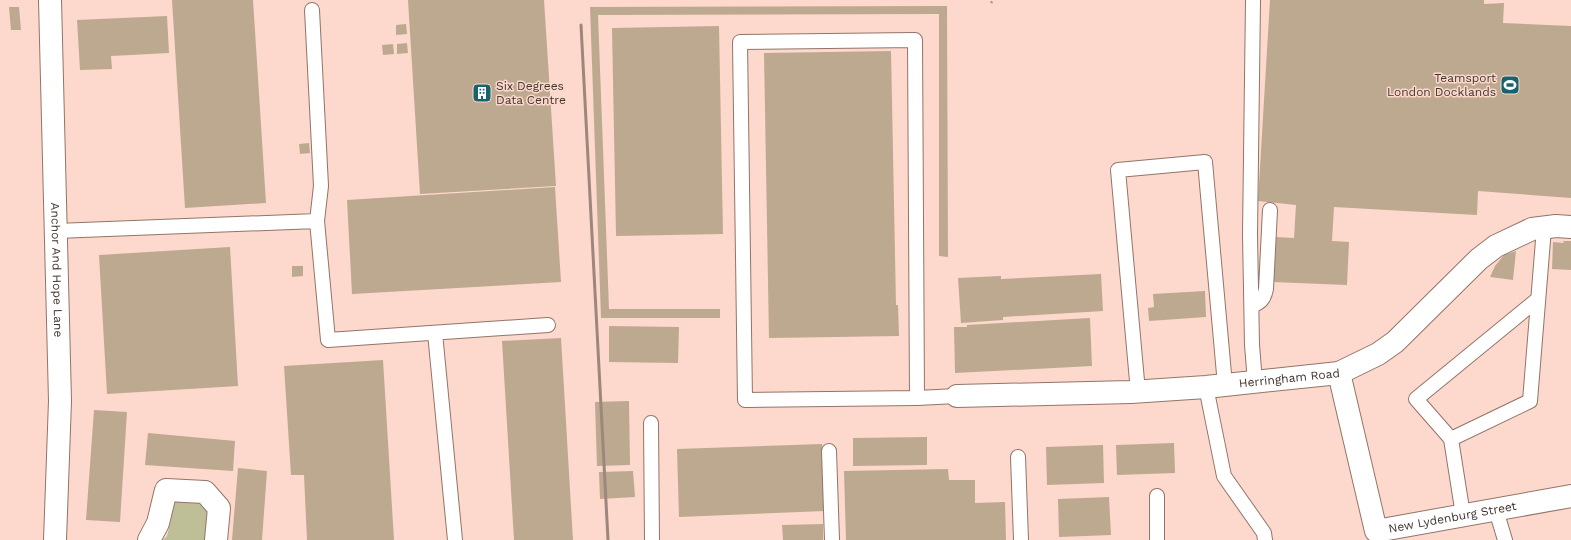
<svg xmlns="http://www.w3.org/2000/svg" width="1571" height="540" font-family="'Work Sans',sans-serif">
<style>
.green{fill:#bebf96}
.building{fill:#bda98f}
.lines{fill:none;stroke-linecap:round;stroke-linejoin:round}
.service-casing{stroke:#937468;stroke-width:16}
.minor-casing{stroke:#937468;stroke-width:24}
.path{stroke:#ae948a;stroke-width:2.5;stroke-dasharray:2 2;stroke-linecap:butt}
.service{stroke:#fff;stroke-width:14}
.minor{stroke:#fff;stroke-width:22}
.rail{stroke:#9e867d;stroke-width:3}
.labels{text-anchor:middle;stroke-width:3;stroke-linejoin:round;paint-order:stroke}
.poi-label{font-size:12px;fill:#41332e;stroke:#fcd9cc;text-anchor:end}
.street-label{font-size:12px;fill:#41332e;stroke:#fcd9cc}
</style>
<rect width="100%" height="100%" fill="#fcd9cc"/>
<path class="green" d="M175,502L202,503L209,517L207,540H163L167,536Z"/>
<path class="building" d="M172,0H253L266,203L185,208Z
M408,0H544L556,186L420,194Z
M1270,0H1484V4L1504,3L1503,23L1571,26V198L1478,191L1477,215L1334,207L1332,241L1349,242L1347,285L1273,282L1276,237L1294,238L1296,205L1258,201Z
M947,6L948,257L939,256V14L598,15L609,309H720V318H601L590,7Z
M9,7H19L21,30H11Z
M167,16L169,53L111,56L112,69L80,70L77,20Z
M406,24L407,34L396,35V25Z
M719,26L723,234L616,236L612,28Z
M407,43L408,53L397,54V44Z
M393,44L394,54L383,55L382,45Z
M891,51L896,305H898L899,336L769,338L764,53Z
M309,143L310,153L300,154L299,144Z
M555,187L561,282L352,294L347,200Z
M1563,241H1571V270L1552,269L1553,242L1564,243Z
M230,247L238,386L107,394L99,255Z
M1516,251L1513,280L1490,277L1495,266L1504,255Z
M292,266H303V276L292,277Z
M1101,274L1103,311L1003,317V320L961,323L958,278L1001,276V279Z
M1205,291L1206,317L1149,321L1148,308L1154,307L1153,294Z
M1090,318L1092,366L955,373L954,327H967V325Z
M609,326L679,327L678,363L609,362Z
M561,338L573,540H514L502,341Z
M383,360L394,540H307L304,475H291L284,366Z
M629,401L630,465L597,466L595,402Z
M94,410L127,412L120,522L86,520Z
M148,433L235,441L233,471L145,465Z
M927,437V465L853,466V438Z
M1174,443L1175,473L1117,475L1116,445Z
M822,444L825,511L679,517L677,449Z
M1103,445L1104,483L1047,485L1046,447Z
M238,468L267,471L262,540H232Z
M948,469L949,480H975V503L1005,502L1006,540H846L844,471Z
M633,471L635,497L600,499L599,472Z
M1109,497L1111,535L1059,537L1058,499Z
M823,524V540H783L782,525Z"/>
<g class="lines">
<g class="service-casing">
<path id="service" d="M1253,0L1250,234L1252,345L1255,382
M312,10L321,186L317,221
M56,231L317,221L328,340L548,325
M1252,306C1261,302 1264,299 1266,289L1270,210
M435,333L455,540
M1206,387L1224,476L1264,533L1265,540
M1138,392L1118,170L1205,162L1225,385
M917,398L745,400L740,42L915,40L917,398L957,396
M651,423L652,540
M1451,439L1416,399L1538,299
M829,451L832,540
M1018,457L1021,540
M1157,496V540
M1496,510L1505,540
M1463,515L1451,439L1530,401L1544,228"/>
</g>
<g class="minor-casing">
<g id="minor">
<path id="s1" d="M50,0L60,401L55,540"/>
<path id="s2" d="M1339,373L1376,531L1571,496"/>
<path id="s3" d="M957,396L1131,392L1206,387L1339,373L1378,354L1395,342L1479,259L1496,246L1532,229L1556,226L1571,227"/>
<path d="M149,540L158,523L166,490L205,492L219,508L216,540"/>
</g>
</g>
<path class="path" d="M991,3L993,0"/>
<use href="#service" class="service"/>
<use href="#minor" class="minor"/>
<path class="rail" d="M581,25L608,540"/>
</g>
<defs>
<g id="stadium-square" transform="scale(1)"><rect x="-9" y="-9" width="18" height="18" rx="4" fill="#17626f" stroke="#fcd9cc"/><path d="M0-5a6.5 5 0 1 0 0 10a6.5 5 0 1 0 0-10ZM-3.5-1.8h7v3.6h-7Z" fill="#fff"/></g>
<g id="building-square" transform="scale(1)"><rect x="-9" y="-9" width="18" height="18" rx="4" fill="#17626f" stroke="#fcd9cc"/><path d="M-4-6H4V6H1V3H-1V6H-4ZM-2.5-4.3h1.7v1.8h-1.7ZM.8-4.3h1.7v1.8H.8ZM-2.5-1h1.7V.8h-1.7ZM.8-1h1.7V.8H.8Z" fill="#fff"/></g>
</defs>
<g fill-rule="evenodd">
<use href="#stadium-square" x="1510" y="85"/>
<use href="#building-square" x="482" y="93"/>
</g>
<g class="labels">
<g class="poi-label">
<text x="1496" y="82">Teamsport<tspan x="1496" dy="14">London Docklands</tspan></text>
<text x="496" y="90" text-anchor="start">Six Degrees<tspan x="496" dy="14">Data Centre</tspan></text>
</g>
<g class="street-label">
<text dy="4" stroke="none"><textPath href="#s1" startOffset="270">Anchor And Hope Lane</textPath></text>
<text dy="4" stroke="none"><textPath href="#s3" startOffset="333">Herringham Road</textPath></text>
<text dy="4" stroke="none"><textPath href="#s2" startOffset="240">New Lydenburg Street</textPath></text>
</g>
</g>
</svg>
